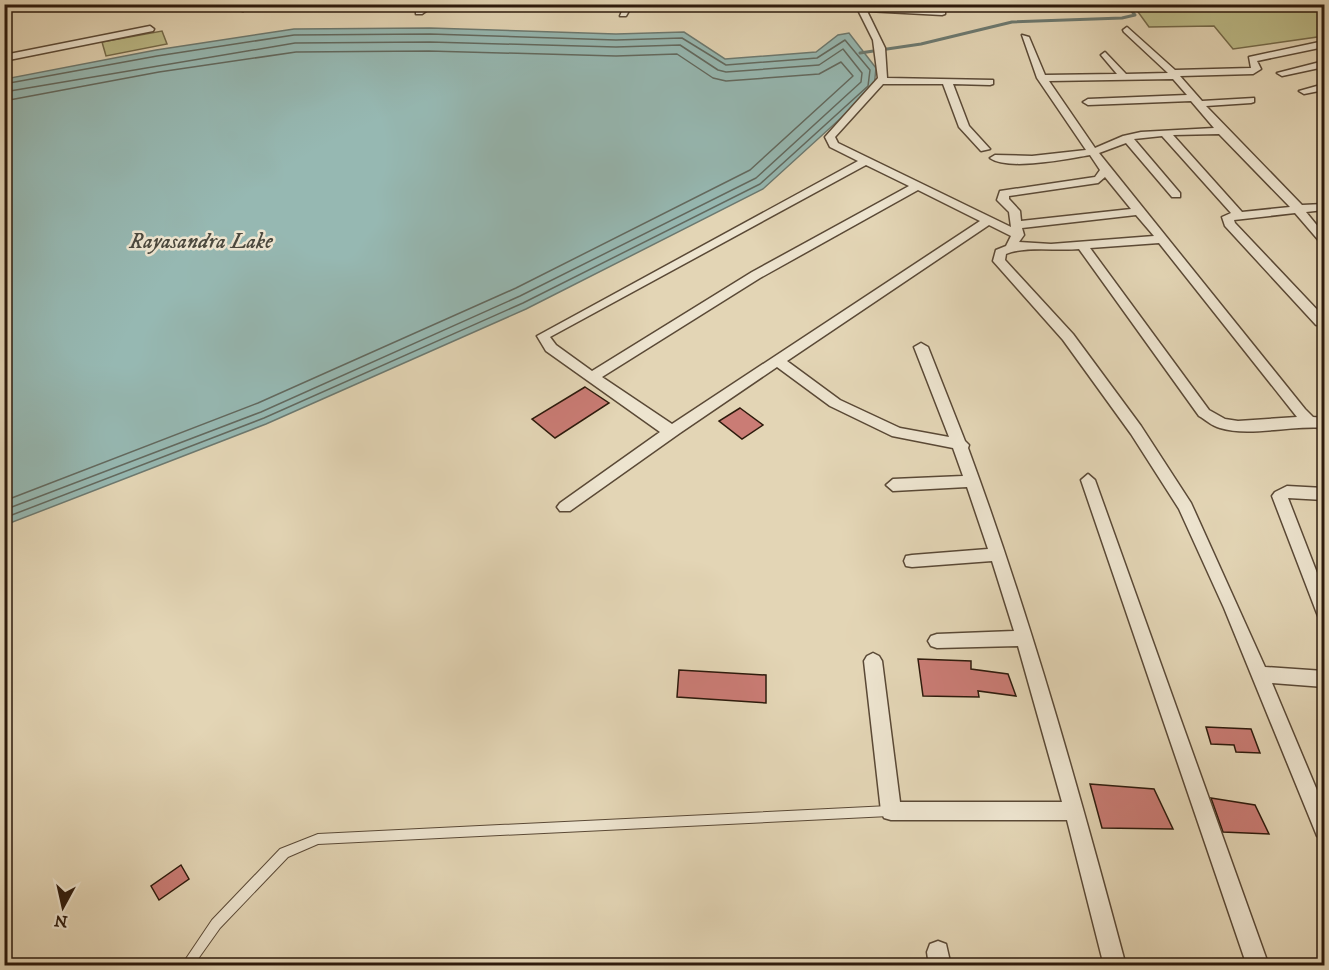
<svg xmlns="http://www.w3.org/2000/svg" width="1329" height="970" font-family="'IM FELL DW Pica',serif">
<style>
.green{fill:#bcbb88;stroke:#746a4a;stroke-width:1.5}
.water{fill:#96b8b2;stroke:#6c7970;stroke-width:1.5}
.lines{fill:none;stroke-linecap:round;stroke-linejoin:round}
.shore{stroke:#62695f;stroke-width:1.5}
.stream{stroke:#6c7970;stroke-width:3}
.building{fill:#ca7c75;stroke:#2d1a0c;stroke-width:1.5}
.service-casing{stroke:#5a4936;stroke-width:2}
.minor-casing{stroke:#5a4936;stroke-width:3}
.service{fill:#ede4cf;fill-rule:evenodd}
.minor{fill:#ede4cf;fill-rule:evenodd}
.labels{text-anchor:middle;stroke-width:5;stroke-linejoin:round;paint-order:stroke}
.far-water-label{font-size:22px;font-style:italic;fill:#4c493e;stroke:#ede4cf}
</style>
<rect width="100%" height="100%" fill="#e3d5b5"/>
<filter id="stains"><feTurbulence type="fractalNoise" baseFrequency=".00333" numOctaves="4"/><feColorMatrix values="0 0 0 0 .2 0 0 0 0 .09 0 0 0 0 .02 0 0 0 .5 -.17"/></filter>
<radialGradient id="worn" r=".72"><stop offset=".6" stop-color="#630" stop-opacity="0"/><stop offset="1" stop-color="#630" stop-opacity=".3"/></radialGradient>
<path class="green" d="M1133,5H1324V36L1233,49L1214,26L1149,27Z
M162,31L167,44L106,56L102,42Z"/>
<path class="water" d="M430,28L616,34L684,32L725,59L816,52L838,35L849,33L876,68L874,88L763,189L526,309L266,424L5,525V79L156,50L294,29Z"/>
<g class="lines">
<path class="shore" d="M4,84L157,56L294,35L430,34L616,40L682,38L726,65L817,58L845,40L870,70L868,86L760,184L523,303L264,418L4,518
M4,92L295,43L430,42L616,47L680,45L718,70L726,72L819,65L843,49L862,73L861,82L756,178L520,296L261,412L4,510
M4,101L159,72L296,52L429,51L616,56L677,54L713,78L726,81L819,74L841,62L853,76L750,170L516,288L258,403L4,501"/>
<path class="stream" d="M860,53L921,44L1012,22L1122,18L1135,15L1126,4"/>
</g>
<path class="building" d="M585,387L609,403L555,438L532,419Z
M740,408L763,425L742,439L719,421Z
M918,659L971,661V669L1008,674L1016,696L978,691L979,697L923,696Z
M679,670L766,675V703L677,697Z
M1206,727L1251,729L1260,753L1236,752L1234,745L1211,744Z
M1090,784L1154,789L1173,829L1102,828Z
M1211,798L1255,805L1269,834L1223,832Z
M181,865L189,879L159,900L151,886Z"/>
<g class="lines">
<g class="service-casing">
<path id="service" d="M889,806L892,808L894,811L892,814L889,816L318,844L288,857L220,928L193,966H181L212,920L280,849L318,834Z"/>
</g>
<g class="minor-casing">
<path id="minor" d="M218,4H238L247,8L243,11Z
M425,4H436L422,14H416V10Z
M625,4H633L626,16H620Z
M652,4H672L673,6L669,8Z
M855,4L945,10V14L942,15L867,11L885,48L887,78L993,80V84L990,85L953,84L969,126L990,149L981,151L959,127L943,84H883L835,137L838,143L1011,227L1009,212L997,200L1000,191L1095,177L1100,170L1090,155C1067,159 1008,171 990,158L995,155L1032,156L1086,150L1037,78L1022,35L1029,37L1045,75L1117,74L1101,55L1105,52L1126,74L1168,73L1124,32L1123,30L1127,27L1175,70L1251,68L1249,57L1324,41V47L1257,61L1261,69L1253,74L1180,76L1202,101L1254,98V102L1251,103L1206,106L1302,205L1324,204V210L1306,212L1324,234V243L1320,242L1295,213L1234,220L1235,223L1324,317V325H1316L1225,226L1222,217L1231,213L1162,136L1134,139L1180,193V197H1172L1126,143L1099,153L1305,409L1313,417L1324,418V428C1293,425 1248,437 1220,428C1212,426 1206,420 1199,416L1079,249C1056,251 1024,246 1006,254L1005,260L1073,334L1141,426L1191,503L1265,667L1324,671V687L1272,683L1324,807V839L1317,836L1224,608L1179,509L1131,434L1063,340L993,261L996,250L1006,246L1011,236L989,225L787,361L840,400L900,428L949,437L914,347L921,343L928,347L965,441L969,445L968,448C1030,616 1079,790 1126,966H1104L1067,820H891L884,818L881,811L864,661L867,656L873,653L879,656L882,661L900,802H1062L1018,646L937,648L931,646L928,641L931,636L937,634L1014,631L992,561L912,567L906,566L904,561L906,556L912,555L988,549L967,487L893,491L886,485L893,479L963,476L953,448L892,436L830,406L777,367L680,433L570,511H560L557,507L560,503L660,432L546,351L537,336L858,161L830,147L825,137L878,78L873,40ZM1173,79L1187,95L1088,99L1083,102L1088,105L1191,101L1214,128L1141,132L1123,136L1095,148L1049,81ZM1219,134L1290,207L1242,212L1173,135ZM866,165L909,186L752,272L592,371L556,345L550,337ZM1105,177L1131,209L1021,221L1020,211L1009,199V196L1098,183ZM918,190L980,221L672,424L602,377L760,278ZM1136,215L1154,236L1051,244L1019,242L1024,235L1022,228ZM1159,243L1297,417L1238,421L1225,419L1209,410L1090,248Z
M956,4H968V5L964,7Z
M150,26L154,29L153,31L4,61V55Z
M1324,61V67L1282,76L1277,73Z
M1324,84V90L1304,94L1299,91Z
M1088,474L1095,480L1269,966H1247L1081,480Z
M1287,486L1324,488V500L1288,498L1324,591V618L1318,616L1316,611L1272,496L1275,492Z
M938,941L946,944L951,966H929L927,952L930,944Z"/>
</g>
<use href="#service" class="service"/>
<use href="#minor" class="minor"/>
</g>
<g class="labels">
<g class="far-water-label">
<text x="201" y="248">Rayasandra Lake</text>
</g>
</g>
<rect width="1329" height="970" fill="none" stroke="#e3d5b5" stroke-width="24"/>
<rect x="6" y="6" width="1317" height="958" fill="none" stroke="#2d1a0c" stroke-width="3"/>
<rect x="12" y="12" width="1305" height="946" fill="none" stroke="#2d1a0c" stroke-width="1.5"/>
<g transform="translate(63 907) rotate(188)" stroke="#ede4cf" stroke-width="4.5" paint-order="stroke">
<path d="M0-4.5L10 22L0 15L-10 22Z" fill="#2d1a0c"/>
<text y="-9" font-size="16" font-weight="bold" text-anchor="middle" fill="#2d1a0c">N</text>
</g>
<rect width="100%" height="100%" filter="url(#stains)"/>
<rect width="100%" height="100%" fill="url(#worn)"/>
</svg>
